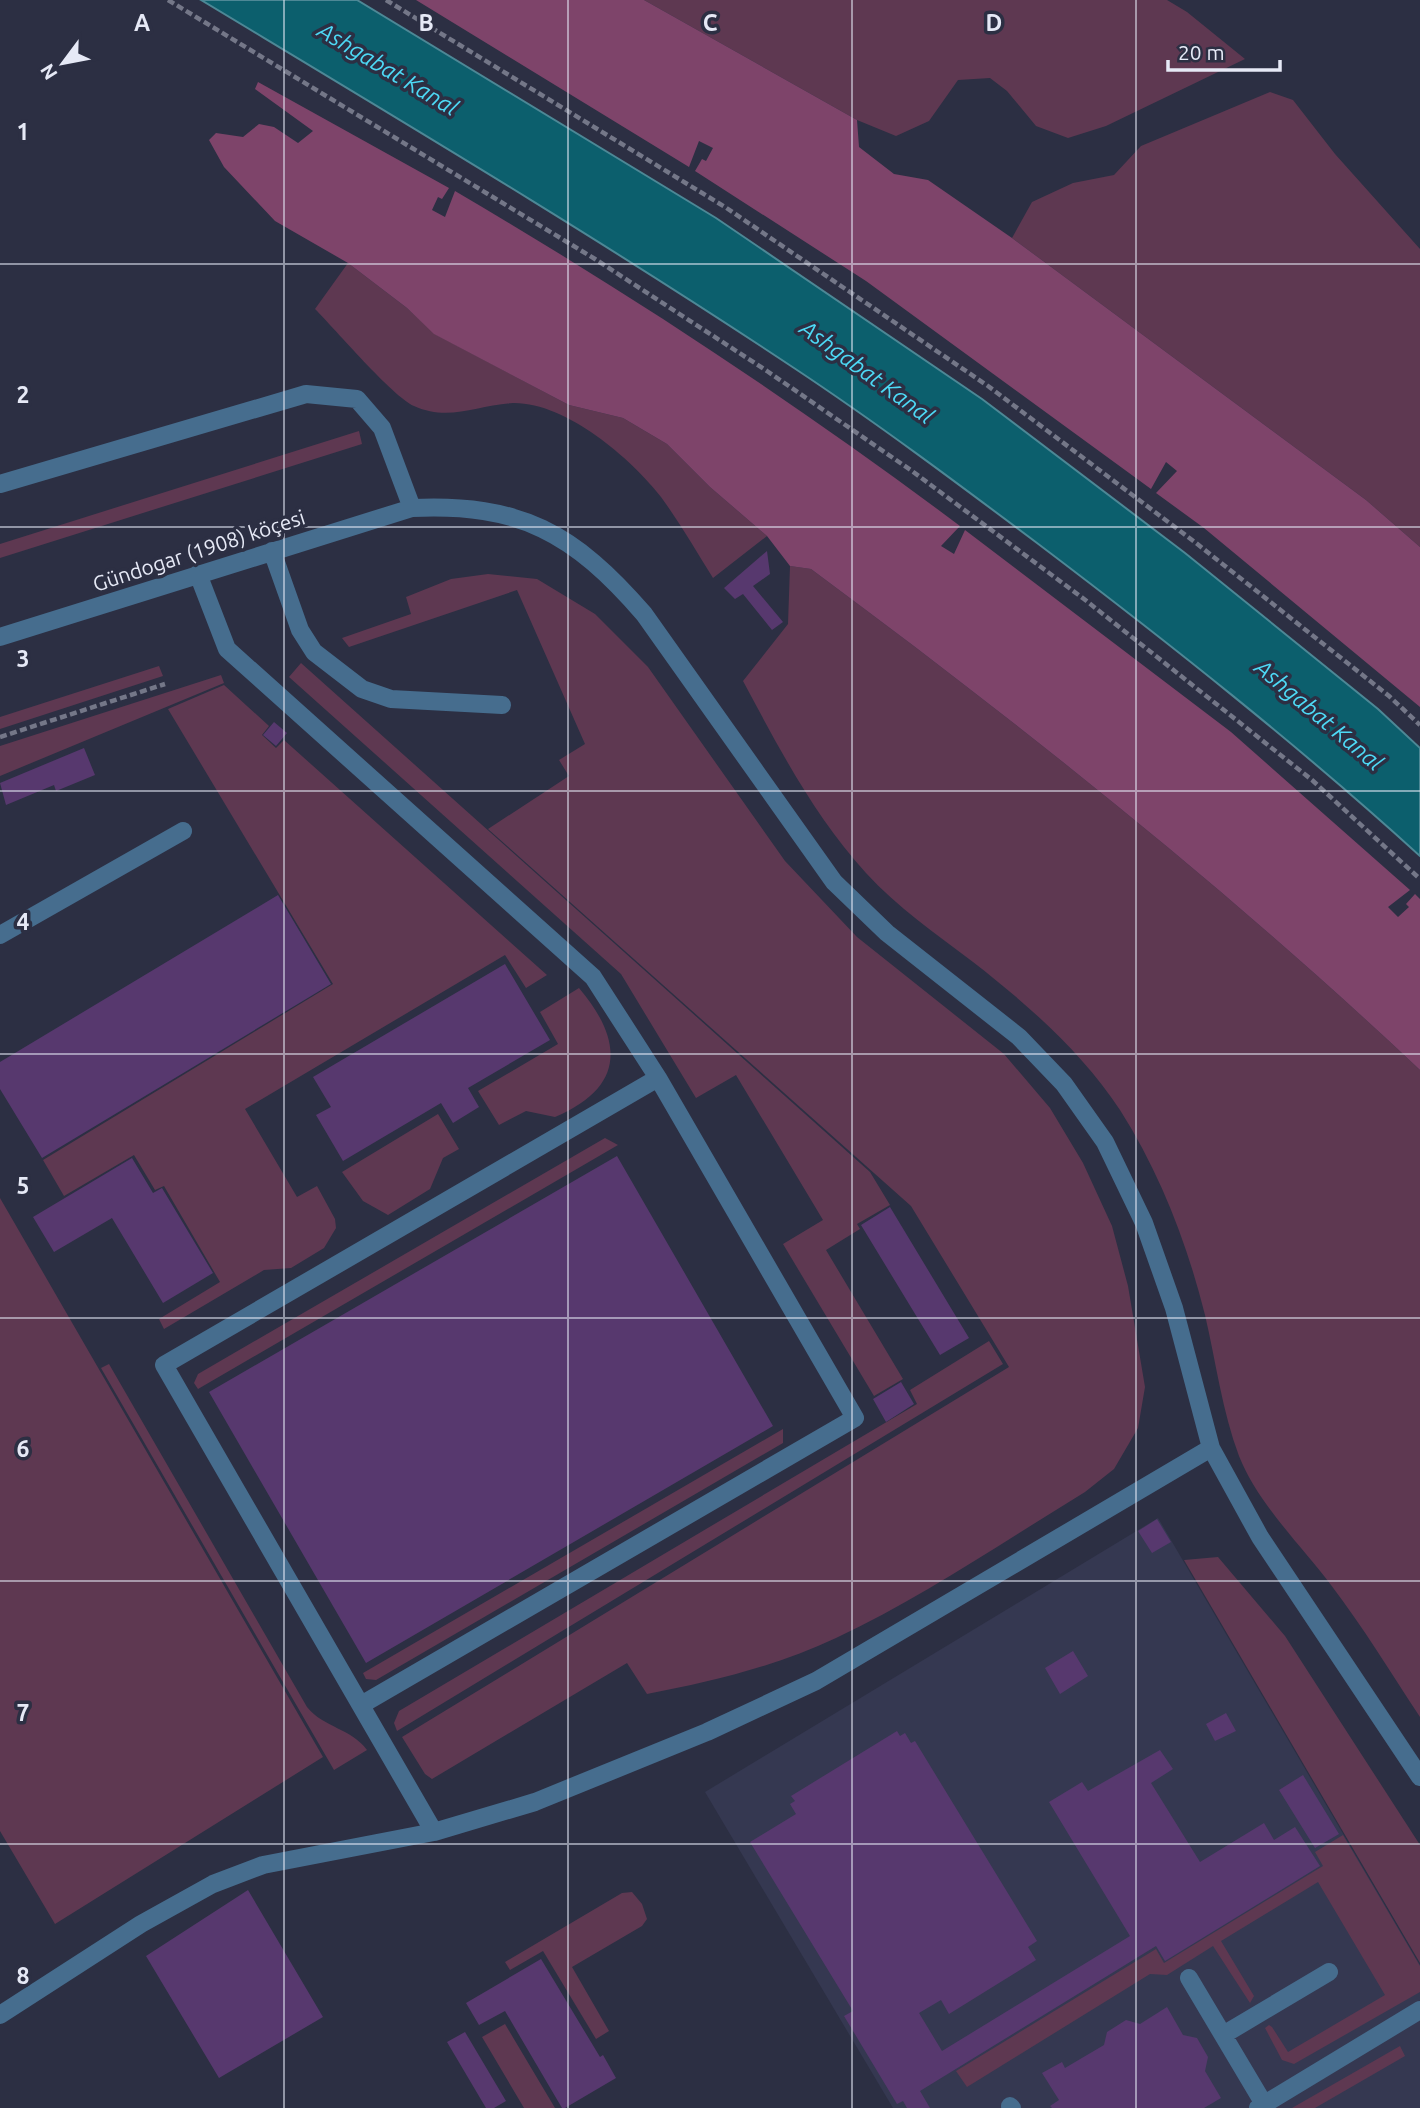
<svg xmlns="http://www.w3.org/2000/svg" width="1420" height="2108" font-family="Ubuntu,sans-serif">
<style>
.built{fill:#353851}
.green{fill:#5e3851}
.forest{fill:#7e446a}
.water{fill:#0c5f6d;stroke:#4d8896;stroke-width:2}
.building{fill:#57386e}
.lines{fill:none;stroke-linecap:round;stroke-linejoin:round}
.path{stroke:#747788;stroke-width:4.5;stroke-dasharray:7 3.5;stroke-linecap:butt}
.minor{stroke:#466d8e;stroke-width:18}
.grid{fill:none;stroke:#e6e9f6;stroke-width:2;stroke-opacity:0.55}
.labels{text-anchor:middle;stroke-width:7;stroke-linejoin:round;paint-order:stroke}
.street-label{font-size:21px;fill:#e6e9f6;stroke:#2c2f43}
.water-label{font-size:23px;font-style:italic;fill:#4dd9f5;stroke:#2c2f43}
.grid-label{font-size:23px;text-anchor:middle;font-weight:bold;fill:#e6e9f6;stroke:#2c2f43;stroke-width:7;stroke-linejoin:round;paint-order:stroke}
</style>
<rect width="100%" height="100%" fill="#2c2f43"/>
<path class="built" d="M1158,1518L1420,1965V2108H893L705,1792Z"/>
<path class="green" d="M644,0H1167L1187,12L1245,59L1106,126L1068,138L1036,126L1007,91L990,78L958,80L929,121L896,136L857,120Z
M1270,92L1293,100L1335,154L1420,249V547L1366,500L1012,238L1032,202L1073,183L1114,175L1141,146Z
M348,263L407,308L435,334L569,405L623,418L667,444L710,487L767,536L713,578C696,551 680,523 661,497C631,458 565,402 513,403C477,405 449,422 414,406C392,396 336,330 315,309Z
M359,431L362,444L0,558V544Z
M790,566L811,569C1023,726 1228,889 1420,1070V1717C1391,1673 1363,1627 1331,1585C1301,1545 1258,1504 1239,1456C1222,1411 1216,1362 1205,1315C1187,1243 1160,1173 1120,1110C1082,1052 1027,1004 973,962C936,934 897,907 866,873C814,816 779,748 743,681L788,624Z
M488,574L537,579L595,614L648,667L785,861L857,937L1004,1054L1050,1108L1083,1163L1112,1226L1128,1286L1145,1387L1138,1428L1114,1469L1085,1492C1003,1542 923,1597 836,1638C777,1666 711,1682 647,1694L627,1663L432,1779L425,1774L402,1737L1009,1367L911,1206L488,829L569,776L559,760L585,744L517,590L349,647L342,638L411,614L406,597L451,579Z
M301,663L870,1172L890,1205L857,1224L860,1229L826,1250L903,1379L874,1396L783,1244L823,1220L736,1075L696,1098L621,974L289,677Z
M159,666L163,676L0,729V717Z
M221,675L224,683L0,776V746Z
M224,685L269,726L262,735L276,748L284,740L547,975L526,988L505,955L245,1109L297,1197L317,1186L335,1219L336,1228L324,1248L291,1268L264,1270L164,1329L159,1319L220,1282L164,1186L155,1190L134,1155L64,1196L43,1160L333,984L168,709Z
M579,988C624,1041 625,1087 555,1117L526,1111L499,1125L478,1091L558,1044L540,1012Z
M438,1114L459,1149L443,1158L430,1189L388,1215L363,1201L342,1172Z
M605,1138L618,1145L198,1389L194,1383L198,1374Z
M0,1198L323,1757L55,1924L0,1831Z
M989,1341L1003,1364L397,1731L394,1723L399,1711L917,1404L910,1390Z
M109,1364L307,1707C324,1728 351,1728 367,1750L334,1770L101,1368Z
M783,1429V1443L376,1680L366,1679L363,1673Z
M1218,1557L1285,1636L1420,1845V1963L1184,1560Z
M1343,1835L1420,1966V1992L1294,2064L1282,2060L1265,2028L1269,2025L1272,2027L1288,2052L1385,1995L1318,1882L1221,1941L1254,1996L1250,2003L1213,1946L1167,1975L1150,1974L967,2087L956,2071L1156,1949L1164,1963L1313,1872L1323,1866L1315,1852Z
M632,1892L642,1904L647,1919L642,1926L572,1967L609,2031L596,2039L543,1951L510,1970L505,1962L622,1893Z
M505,2024L555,2108H524L482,2037Z
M1400,2046L1405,2056L1315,2108H1292Z"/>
<path class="forest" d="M416,0H644L857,120L859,147L894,174L928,180L1012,238L1366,500L1420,547V707L1204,528L1156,493L1177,471L1166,462L1151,489L866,281L695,171L702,159L706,161L713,148L699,141L689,167Z
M258,82L449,188L442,199L438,197L432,210L445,217L455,191C629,293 799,405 960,526L941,546L954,554L965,530L1231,732L1410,890L1388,907L1398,917L1409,907L1406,904L1415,894L1420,899V1070C1228,889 1023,726 811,569L790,566L767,536L710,487L667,444L623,418L569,405L434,334L407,308L348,263L275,221L224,167L209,140L216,133L243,137L259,124L274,127L298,143L313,131L255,89Z"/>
<path class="water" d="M201,0H357L716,218L982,399L1185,553L1378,709L1420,748V856C1298,745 1169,643 1037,543C957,483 877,423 794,368C600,239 400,120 201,0Z"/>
<path class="building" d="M767,551L770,574L753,586L783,622L772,630L743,594L735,599L724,588Z
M274,722L287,733L276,746L263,735Z
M84,748L95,775L56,791L54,785L6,805L0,783Z
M278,895L331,984L42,1158L0,1089V1062Z
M505,964L550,1040L468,1088L479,1107L453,1123L441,1103L343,1161L316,1115L331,1107L313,1077Z
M617,1156L773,1426L366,1663L209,1392Z
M132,1158L153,1193L162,1188L213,1273L163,1303L112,1218L54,1252L33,1217Z
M890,1207L969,1338L940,1355L861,1225Z
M901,1382L914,1404L886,1422L873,1399Z
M1157,1519L1171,1542L1152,1553L1138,1531Z
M1073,1651L1088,1676L1060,1694L1045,1668Z
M1226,1713L1236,1731L1215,1741L1206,1724Z
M897,1731L900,1736L905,1733L911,1743L915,1741L1037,1941L1028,1947L1036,1960L949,2014L941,2000L919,2013L942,2051L1130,1936L1049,1802L1082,1782L1088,1791L1160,1750L1173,1769L1151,1783L1200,1862L1264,1823L1274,1840L1295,1827L1320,1866L1165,1961L1156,1946L920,2091L930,2108H907L903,2101L897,2104L844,2016L853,2011L750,1842L796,1814L790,1804L795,1801L791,1796Z
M1303,1775L1339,1834L1315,1848L1279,1790Z
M248,1890L323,2017L219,2078L146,1956Z
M541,1959L600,2057L603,2055L616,2078L565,2108H562L505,2011L479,2025L466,2003Z
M1167,2007L1183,2035L1197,2038L1208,2057L1205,2071L1221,2098L1204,2108H1052L1050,2106L1059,2100L1042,2073L1062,2062L1065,2068L1104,2045L1107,2032L1126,2020L1140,2024Z
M465,2032L506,2101L494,2108H486L447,2042Z"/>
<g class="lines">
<path class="path" d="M168,0L595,259L767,371L912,471L1084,599L1312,780L1420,879
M386,0L725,207L988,386L1196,543L1389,696L1420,725
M0,737L165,684"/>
<path class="minor" d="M0,484L306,394L357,399L382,428L412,508
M272,551L300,630L314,652L362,689L391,699L502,705
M198,574L227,649L593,977L658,1078L855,1418L361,1705
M0,637L412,508C520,503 574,533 644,614L834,882L887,933L1019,1037L1064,1084L1105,1142L1144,1223L1174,1308L1211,1448L1260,1537L1420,1777
M0,935L183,831
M434,1832L164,1365L658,1078
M1189,1978L1264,2104
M0,2015L141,1924L213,1884L263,1865L434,1832L535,1802L707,1732L816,1681L1211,1448
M1223,2035L1329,1972
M1010,2106L1012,2108
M1258,2108L1420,2010"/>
</g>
<path class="grid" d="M284,0V2108M568,0V2108M852,0V2108M1136,0V2108M0,264H1420M0,527H1420M0,791H1420M0,1054H1420M0,1318H1420M0,1581H1420M0,1844H1420"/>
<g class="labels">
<g class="street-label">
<text transform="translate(199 551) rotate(-18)" y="7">Gündogar (1908) köçesi</text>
</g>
<g class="water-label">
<text transform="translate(388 69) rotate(31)" y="8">Ashgabat Kanal</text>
<text transform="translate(867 372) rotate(36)" y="8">Ashgabat Kanal</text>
<text transform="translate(1319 715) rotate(40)" y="8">Ashgabat Kanal</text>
</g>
</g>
<g class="grid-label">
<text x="142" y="31">A</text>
<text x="426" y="31">B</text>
<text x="710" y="31">C</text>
<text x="994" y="31">D</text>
<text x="23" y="140">1</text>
<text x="23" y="403">2</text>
<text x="23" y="667">3</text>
<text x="23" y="930">4</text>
<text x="23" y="1194">5</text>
<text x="23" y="1457">6</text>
<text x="23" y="1721">7</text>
<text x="23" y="1984">8</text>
</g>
<g transform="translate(63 63) rotate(238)" stroke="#2c2f43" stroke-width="5" paint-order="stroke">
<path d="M0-5L12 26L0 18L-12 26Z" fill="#e6e9f6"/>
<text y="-10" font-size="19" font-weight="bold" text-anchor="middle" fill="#e6e9f6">N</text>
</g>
<path d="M1168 60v10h112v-10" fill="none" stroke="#e6e9f6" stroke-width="3.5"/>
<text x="1178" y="60" font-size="21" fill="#e6e9f6" stroke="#2c2f43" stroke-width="5" paint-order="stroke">20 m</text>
</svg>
